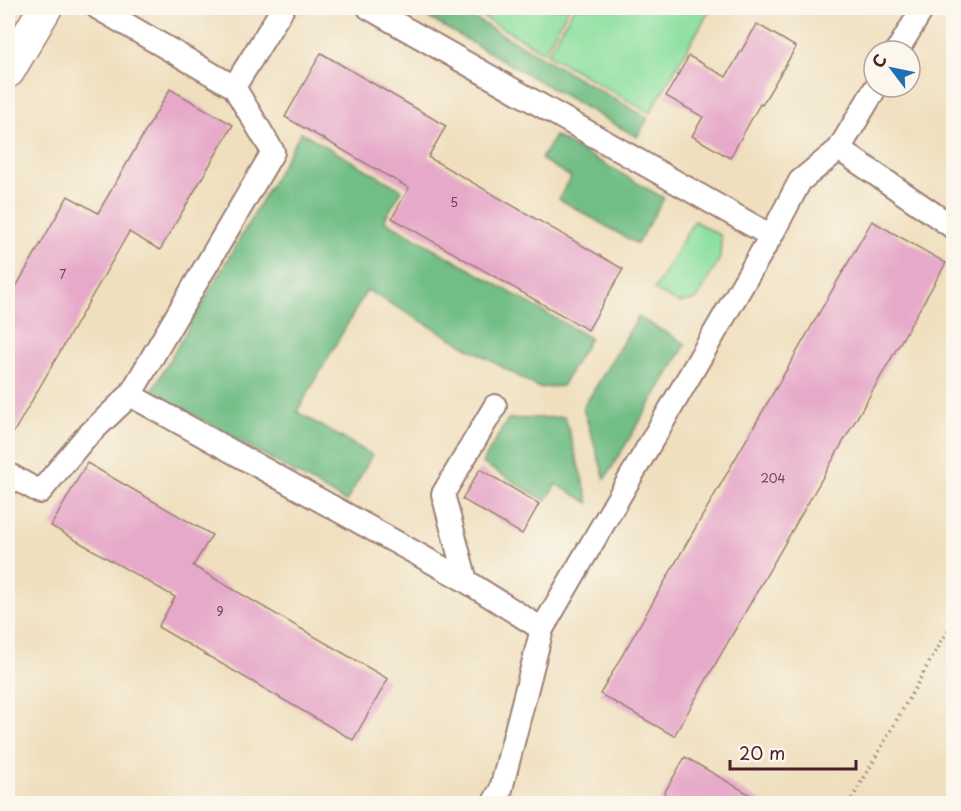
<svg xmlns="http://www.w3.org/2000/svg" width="961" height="811" font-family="'Playpen Sans',sans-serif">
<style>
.green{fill:#8ee0a1;stroke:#6c8066;stroke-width:1.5}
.forest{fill:#72be87;stroke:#5e6e59;stroke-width:1.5}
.building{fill:#e6a9c9}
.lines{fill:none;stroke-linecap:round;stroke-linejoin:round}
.service-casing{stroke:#9c7f74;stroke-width:26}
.minor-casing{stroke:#9c7f74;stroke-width:36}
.path{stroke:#9c7f74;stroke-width:4;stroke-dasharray:1.5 4.5;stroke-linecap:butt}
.service{stroke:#fff;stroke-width:22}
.minor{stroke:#fff;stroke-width:33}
.labels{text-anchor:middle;stroke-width:6;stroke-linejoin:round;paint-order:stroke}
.number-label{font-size:12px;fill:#714252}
</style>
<rect width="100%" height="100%" fill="#fbf7ec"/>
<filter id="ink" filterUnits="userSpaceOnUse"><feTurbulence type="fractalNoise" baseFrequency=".0167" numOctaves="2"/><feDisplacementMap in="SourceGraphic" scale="12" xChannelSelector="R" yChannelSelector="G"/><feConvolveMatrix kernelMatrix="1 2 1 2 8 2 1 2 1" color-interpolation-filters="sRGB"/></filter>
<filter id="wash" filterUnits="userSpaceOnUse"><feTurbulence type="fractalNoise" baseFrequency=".008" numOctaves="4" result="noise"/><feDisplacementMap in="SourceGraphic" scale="24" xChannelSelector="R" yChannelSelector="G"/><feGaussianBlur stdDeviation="1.35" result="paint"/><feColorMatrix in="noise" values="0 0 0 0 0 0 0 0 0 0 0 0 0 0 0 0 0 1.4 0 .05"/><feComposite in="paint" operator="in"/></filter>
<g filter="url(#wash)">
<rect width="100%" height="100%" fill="#efdfbe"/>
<path class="green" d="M467,8H569L544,52Z
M574,8H711L650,113L547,54Z
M694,221L721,236L720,258L697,299L679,303L654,290Z"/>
<path class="forest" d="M411,8H456L648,118L637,137Z
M301,132L402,190L384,220L590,338L562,386L539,388L367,290L297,412L372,455L346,502L152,391Z
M555,136L664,198L637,244L559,199L571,177L541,159Z
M638,317L686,344L605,479L583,408Z
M565,417L589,503L556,484L546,501L482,463L508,419Z"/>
<g id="blocks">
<path class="building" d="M757,24L796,47L762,105L760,104L730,158L692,136L703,117L666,96L689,56L726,77Z
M321,53L446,126L428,157L623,269L588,330L392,218L409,188L285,117Z
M170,89L233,125L160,250L129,232L8,442V301L68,196L98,213Z
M872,221L946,263L674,736L600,694Z
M87,463L212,535L193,566L388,679L353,740L158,627L175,597L51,526Z
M480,469L539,504L522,534L462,499Z
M685,757L766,804H658Z"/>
</g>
</g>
<g filter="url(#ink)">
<use href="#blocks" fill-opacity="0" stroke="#9c7f74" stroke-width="1.5"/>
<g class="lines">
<g class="service-casing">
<path id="service" d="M98,8L234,87L283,8
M369,8L771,236
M897,51L923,8
M839,149L954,228
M130,395L273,152L234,87
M8,474L40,492L84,439L130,395L466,581L542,629
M466,581L443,494L495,406
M493,804L501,789L542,629L771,236L800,181L839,149L876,87"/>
</g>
<g class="minor-casing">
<path id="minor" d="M8,71L45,8"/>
</g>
<path class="path" d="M849,804L954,619"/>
<use href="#service" class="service"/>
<use href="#minor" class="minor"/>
</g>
</g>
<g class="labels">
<g class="number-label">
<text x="454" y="207">5</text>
<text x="63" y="279">7</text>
<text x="773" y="483">204</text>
<text x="220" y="616">9</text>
</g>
</g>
<rect width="961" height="811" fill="none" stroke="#fbf7ec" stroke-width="30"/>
<g transform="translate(892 69) rotate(302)"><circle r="28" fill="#fbf7ec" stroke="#b4a19f" stroke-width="1.5"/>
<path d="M0-4.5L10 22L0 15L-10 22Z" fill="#1f6fb2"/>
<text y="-9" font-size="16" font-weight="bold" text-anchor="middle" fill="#4a1f2b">С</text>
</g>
<path d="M730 760v9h126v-9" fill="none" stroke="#4a1f2b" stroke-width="3"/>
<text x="739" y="760" font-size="18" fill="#4a1f2b" stroke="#fbf7ec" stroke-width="4.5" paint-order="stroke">20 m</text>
</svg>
